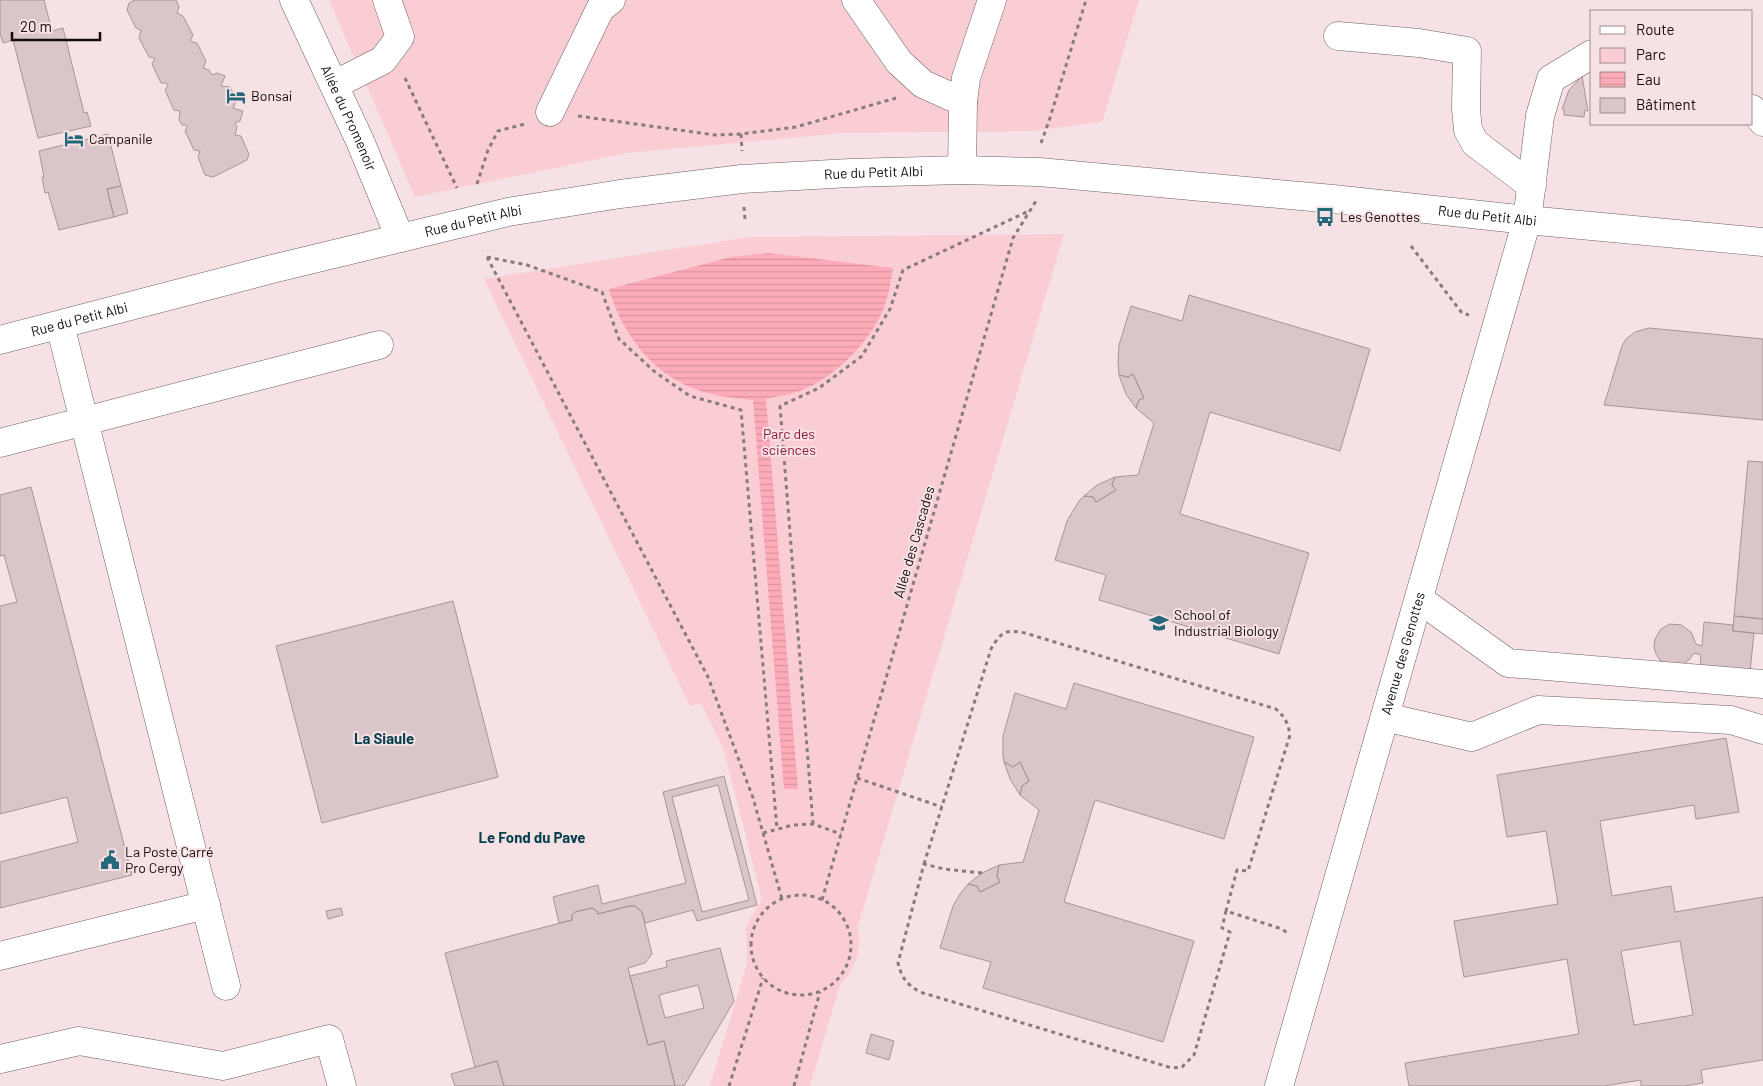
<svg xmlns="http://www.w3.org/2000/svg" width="1763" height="1086" font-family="Barlow,sans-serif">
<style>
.green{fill:#f9cdd3}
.water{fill:url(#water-rules)}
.building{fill:#dac5c8;stroke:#a89597;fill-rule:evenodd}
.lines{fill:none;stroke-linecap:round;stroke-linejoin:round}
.minor-casing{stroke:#705f61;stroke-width:29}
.path{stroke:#897b7d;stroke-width:3;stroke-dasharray:4 4;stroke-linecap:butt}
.minor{stroke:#fff;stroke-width:28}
.labels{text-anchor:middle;stroke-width:4;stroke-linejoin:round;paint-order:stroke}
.poi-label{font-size:14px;fill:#140d0e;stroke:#f6e1e4;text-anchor:start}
.street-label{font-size:14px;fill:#140d0e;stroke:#f6e1e4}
.park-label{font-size:14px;fill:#8e173e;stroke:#f6e1e4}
.neighbourhood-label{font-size:15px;font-weight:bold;fill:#033f4d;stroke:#f6e1e4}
</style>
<defs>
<pattern id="water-rules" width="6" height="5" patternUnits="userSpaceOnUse" patternTransform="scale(1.25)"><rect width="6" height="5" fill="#feabb9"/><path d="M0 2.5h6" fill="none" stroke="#d9929e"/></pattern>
</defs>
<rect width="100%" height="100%" fill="#f6e1e4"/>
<path class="green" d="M329,0H1139L1102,122L1031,131L843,133L627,153L415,197Z
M1064,234L858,926C862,949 856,969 840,985L810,1086H710L747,963L746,927L762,899L723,748L701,703L690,706L484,279L749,237Z"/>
<path class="water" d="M768,253L893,268C891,279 889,291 886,302C874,339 836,377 800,391C789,395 777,396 766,399L798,789H784L753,400C736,398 720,397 704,392C655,378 622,335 609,289L731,257Z"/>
<path class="building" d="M0,0H44L52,31L63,28L84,113L87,112L91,126L38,138L13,40L3,43L0,33Z
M135,0H176L179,7L177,13L183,16L193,35L190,41L197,43L206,61L203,68L209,70L212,75L217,73L225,76L221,86L230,87L237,100L233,108L243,111L240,121L235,123L237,127L235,135L241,136L249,154L247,160L213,177L205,175L198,157L200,151L194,150L185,131L187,127L186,125H182L179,120L180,111L174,110L165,90L168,86L166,83H161L152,64L155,58L149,57L139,38L141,30L136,28L127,10L129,3Z
M1582,76L1588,111L1585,110L1584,117L1564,115V109H1562L1569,90Z
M108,134L121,186L107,189L114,217L59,230L48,192L45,193L42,177H44L39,151Z
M121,186L128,213L114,217L107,189Z
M1189,295L1370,349L1340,451L1210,412L1180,514L1309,553L1279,654L1099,600L1106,575L1055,560L1067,521L1079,501L1084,496L1093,497L1096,502L1116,490L1112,485L1115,477L1138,475L1154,423L1136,408L1139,400L1144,398L1133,374L1128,377L1119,375L1118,361L1119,345L1131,306L1182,321Z
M1649,328L1763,339V420L1604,405L1622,346L1626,339L1635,332Z
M1133,374L1144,398L1139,400L1136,408L1126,394L1119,375L1128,377Z
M1748,461L1763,462V619L1734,616Z
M1115,477L1112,485L1116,490L1096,502L1093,497L1084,496L1097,485Z
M31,487L132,875L0,908V862L78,842L67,797L0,814V606L17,602L4,555L0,556V495Z
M453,601L498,777L322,823L276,646Z
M1734,616L1763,619V634L1733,631Z
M1704,622L1733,625V631L1754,633L1750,672L1700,668L1701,655L1694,653L1690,659L1682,665L1666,664L1660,660L1656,654L1654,647L1655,639L1661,629L1670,624L1681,625L1691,632L1696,644L1702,646Z
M1074,683L1254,737L1224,839L1095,800L1064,902L1194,941L1163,1042L983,988L991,962L940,948L953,906L960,894L968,884L977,886L980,892L1000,882L997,876L999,865L1023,862L1039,810L1020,795L1022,786L1029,781L1020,762L1013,767L1004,762L1003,756V736L1015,693L1066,709Z
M1726,738L1739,812L1696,819L1694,805L1600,821L1612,896L1671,886L1675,912L1763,897V1060L1701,1070L1703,1083L1684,1086H1641V1080L1604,1086H1409L1405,1063L1579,1034L1567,959L1464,977L1454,921L1558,904L1546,831L1507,837L1497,775ZM1680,941L1693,1015L1634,1025L1621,951Z
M1004,762L1013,767L1020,762L1029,781L1022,786L1020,795L1010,779Z
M724,776L757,905L697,921L693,910L645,923L642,912L635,906H629L598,914L597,911L592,908L575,912L572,915V920L559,923L553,897L598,885L602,904L686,883L663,792ZM718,785L749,900L702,912L672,797Z
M999,865L997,876L1000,882L980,892L977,886L968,884L982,873Z
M629,906H635L642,912L652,954L645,963L628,968L630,976L648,1045L664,1041L675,1086H504L497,1061L475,1067L445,953L572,920V915L575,912L592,908L597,911L598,914Z
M341,908L343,915L328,919L326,911Z
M720,948L734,1001L684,1086H675L664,1041L648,1045L630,976L667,967L666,961ZM698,985L704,1008L665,1018L659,995Z
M871,1034L894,1041L889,1060L866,1053Z
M497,1061L504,1086H455L451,1074Z"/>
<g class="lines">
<g class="minor-casing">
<g id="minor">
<path id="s1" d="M294,0L360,141L400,238"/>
<path d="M856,0L899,62L923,84L963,102"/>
<path d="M1338,36L1419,43L1467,51L1466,109L1468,130L1475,143L1532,186"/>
<path d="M334,85L383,60L400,37L387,0"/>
<path d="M1752,109L1763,122"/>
<path d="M550,112L600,9L611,0"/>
<path d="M962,170L963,102L966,78L992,0"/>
<path d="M60,325L226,986"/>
<path id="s2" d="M0,340L272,269L508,212L620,194L742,179L850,173L962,170L1039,172L1333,199L1527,220L1763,242"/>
<path d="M0,443L379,345"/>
<path d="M1419,599L1508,663L1763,684"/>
<path d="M1385,717L1472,737L1538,710L1731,720L1763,730"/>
<path d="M0,956L206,905"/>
<path d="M0,1059L79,1041L223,1066L329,1039L342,1086"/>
<path id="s3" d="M1279,1086L1527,220L1540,116L1551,79L1592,54"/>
</g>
</g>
<path class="path" d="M405,78L457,188
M578,116L715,135L741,134L796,127L896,98
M741,134L742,151
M1041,143L1050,118L1086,0
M477,184L488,150L498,131L525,124
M744,207L745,219
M1411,246L1462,313L1469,315
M487,257L527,265L602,292L619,339L655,372L690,396L741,410L777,829
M487,257L708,677L753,798L782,899
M857,778L942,807
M813,824L780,406L819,388L862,356L890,309L903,270L1031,210
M763,833L793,825L813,824L841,834
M924,864L991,649C1001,632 1005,629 1025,633L1276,709C1285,717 1288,723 1290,735L1248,871L1237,870L1226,911
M982,873L944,869L924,864L898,963C902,978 906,984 920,992L1172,1068L1182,1067L1194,1055L1230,932L1222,928L1226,911L1282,929L1289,934
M751 945a50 50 0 1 1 100 0a50 50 0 1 1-100 0Z
M822,900L1013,238L1036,201
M729,1086L763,978
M794,1086L820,992"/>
<use href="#minor" class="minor"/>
</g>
<defs>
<g id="hotel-bare" transform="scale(1.5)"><path d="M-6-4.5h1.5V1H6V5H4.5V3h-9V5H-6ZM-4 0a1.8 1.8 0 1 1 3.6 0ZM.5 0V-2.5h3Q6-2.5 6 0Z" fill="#25687a" stroke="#f6e1e4" stroke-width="2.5" paint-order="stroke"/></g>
<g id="bus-bare" transform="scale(1.5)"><path d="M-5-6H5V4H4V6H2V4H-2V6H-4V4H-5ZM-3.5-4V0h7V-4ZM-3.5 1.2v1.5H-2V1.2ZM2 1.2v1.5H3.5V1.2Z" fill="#25687a" stroke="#f6e1e4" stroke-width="2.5" paint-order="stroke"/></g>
<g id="university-bare" transform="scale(1.5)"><path d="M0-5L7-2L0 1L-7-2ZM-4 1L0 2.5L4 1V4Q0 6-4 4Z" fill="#25687a" stroke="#f6e1e4" stroke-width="2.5" paint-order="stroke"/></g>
<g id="civic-bare" transform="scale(1.5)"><path d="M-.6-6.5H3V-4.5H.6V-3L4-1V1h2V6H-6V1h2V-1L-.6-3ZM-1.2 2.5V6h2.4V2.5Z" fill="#25687a" stroke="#f6e1e4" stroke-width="2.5" paint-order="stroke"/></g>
</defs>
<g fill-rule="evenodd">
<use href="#hotel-bare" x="236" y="96"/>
<use href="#hotel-bare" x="74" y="139"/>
<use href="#bus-bare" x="1325" y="217"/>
<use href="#university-bare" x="1159" y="623"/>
<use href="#civic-bare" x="110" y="860"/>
</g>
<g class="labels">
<g class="poi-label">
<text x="251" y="101">Bonsai</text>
<text x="89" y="144">Campanile</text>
<text x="1340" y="222">Les Genottes</text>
<text x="1174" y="620">School of<tspan x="1174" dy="16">Industrial Biology</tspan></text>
<text x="125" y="857">La Poste Carré<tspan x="125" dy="16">Pro Cergy</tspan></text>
</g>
<g class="street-label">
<text dy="5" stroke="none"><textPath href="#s1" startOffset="130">Allée du Promenoir</textPath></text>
<text dy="5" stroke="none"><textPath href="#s2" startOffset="892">Rue du Petit Albi</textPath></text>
<text dy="5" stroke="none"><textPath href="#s2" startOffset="1508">Rue du Petit Albi</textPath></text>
<text dy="5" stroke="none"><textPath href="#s2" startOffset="488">Rue du Petit Albi</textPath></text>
<text dy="5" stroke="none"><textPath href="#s2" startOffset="82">Rue du Petit Albi</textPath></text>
<text transform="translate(914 542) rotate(-74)" y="5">Allée des Cascades</text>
<text dy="5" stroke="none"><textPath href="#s3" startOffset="450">Avenue des Genottes</textPath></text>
</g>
<g class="park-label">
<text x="789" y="439">Parc des<tspan x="789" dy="16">sciences</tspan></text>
</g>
<g class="neighbourhood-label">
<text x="384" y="744">La Siaule</text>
<text x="532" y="843">Le Fond du Pave</text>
</g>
</g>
<rect x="1590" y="10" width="162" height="115" fill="#f6e1e4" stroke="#9c8c8e"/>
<rect x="1600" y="26" width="25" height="8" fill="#ffffff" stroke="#9c8c8e"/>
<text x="1636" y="35" font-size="15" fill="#140d0e">Route</text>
<rect x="1600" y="48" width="25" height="15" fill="#f9cdd3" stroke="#9c8c8e"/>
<text x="1636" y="60" font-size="15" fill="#140d0e">Parc</text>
<rect x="1600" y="72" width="25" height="15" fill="url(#water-rules)" stroke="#9c8c8e"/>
<text x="1636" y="85" font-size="15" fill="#140d0e">Eau</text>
<rect x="1600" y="98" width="25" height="15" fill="#dac5c8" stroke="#9c8c8e"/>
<text x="1636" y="110" font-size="15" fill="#140d0e">Bâtiment</text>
<path d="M12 32v8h88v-8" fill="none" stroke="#140d0e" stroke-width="2.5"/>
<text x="20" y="32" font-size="15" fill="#140d0e" stroke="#f6e1e4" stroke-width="4" paint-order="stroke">20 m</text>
</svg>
